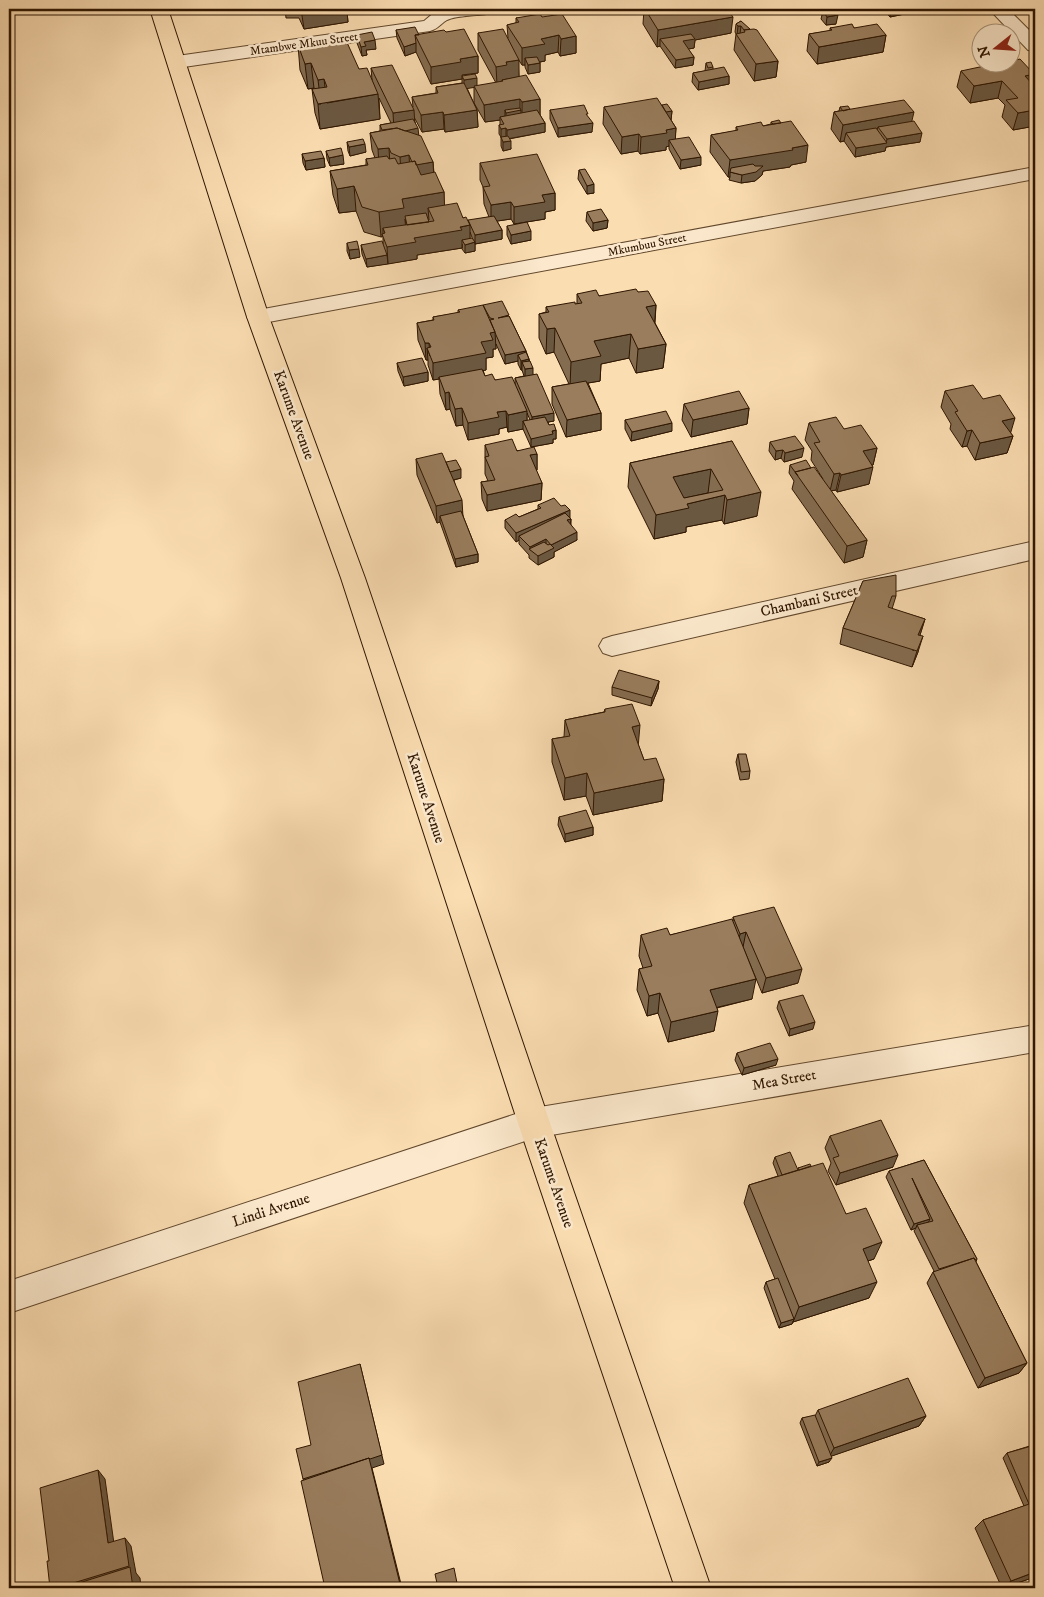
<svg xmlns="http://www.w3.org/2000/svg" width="1044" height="1597" font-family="'IM FELL DW Pica',serif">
<rect width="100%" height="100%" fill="#fbddb2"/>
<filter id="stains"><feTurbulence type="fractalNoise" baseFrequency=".004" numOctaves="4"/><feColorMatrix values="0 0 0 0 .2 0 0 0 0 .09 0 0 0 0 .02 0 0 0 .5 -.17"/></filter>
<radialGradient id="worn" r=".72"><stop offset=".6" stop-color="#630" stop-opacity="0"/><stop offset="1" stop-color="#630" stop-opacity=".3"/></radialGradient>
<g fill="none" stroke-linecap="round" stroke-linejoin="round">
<g stroke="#62482c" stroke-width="2">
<path id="minor" d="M448,9H495L492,13C480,16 457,15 447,20C440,24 438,29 430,31L177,68L170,66L168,62L170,58L177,56L424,21L436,11Z
M989,9H1008L1035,36V51L1028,50Z
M1035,167V179L258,324L250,322L247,317L250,312L258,310Z
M1035,541V559L612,656L603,653L599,646L603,639L612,636Z
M1035,1025V1052L534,1138L9,1313V1281L534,1108Z"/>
</g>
<g stroke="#2f1600" stroke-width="2">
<path id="major" d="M150,9H168L269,317L365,578L550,1123L711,1588H675L518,1123L341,578L247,317Z"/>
</g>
<use href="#minor" fill="#fce9cd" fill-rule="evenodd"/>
<use href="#major" fill="#fbddb2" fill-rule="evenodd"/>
</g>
<path fill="#846c50" stroke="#2f1600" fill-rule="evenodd" d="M285,9H349V11L347,12L348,22L304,29L299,18H286Z
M644,9H727L731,33L695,40L694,48L688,49L694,57L693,65L675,68L660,46L657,47L643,24Z
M883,9H914V12L890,17Z
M823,11L836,24L826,25L821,19Z
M542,17L576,36V53L560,56L558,52L545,55V61L540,62V72L528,74L525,67V65H522L518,59L519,77L540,99V115L545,123V132L509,139L511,149L503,151L501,146V137L499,134V125H500V120L485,122L474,103V87L467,88L477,110L478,127L445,132L444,129L422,132L414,117L415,122L419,136L433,162L434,173L444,192V205L468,221L489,217L484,204L483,187L480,180V163L555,193V210L545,212V219L514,224L511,219L497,221L502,230V239L475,244V251L465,253L462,249V244V248L417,255V259L367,267L362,254L361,245L383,244V236L381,237L364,232L356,211L339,213L333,195L330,171L366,165V159L375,158L372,150L370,133L380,131V125L391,123L379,98L380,119L320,129L315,113L312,89H314V88L308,89L300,70L298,45L359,69L372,80L371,68L413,107L412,97L436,93V87L462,83V76L477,86L496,83L478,50V33L508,38L507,25L516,23V18ZM470,232L473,240L470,238Z
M741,21L778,61L776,77L754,81L734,50L736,34L735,32L736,24Z
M830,28H854L886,35L883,52L817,64L807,51L809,34L830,31Z
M396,30L419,35L446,32L478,56V73L462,75V79L431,84L416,52L405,56L397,38Z
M357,35L376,49L366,50L367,55L362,56L357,43Z
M706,63L713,67V69L729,76V84L698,90L692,82L693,73L705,71Z
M961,71L1032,84L1035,87V126L1013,130L1002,117L1005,105L998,98L970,103L957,87Z
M662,105L672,111L671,120L676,128L675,139L701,165L680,169L669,149V146L666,147V150L640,154L638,151L621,154L603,124L604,107Z
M840,107L850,110L912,121L920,142L886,147L885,151L855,157L844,141L840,142L831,129L834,112L839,111Z
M550,110L588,117L592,132L558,137L550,119Z
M771,122L806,162L791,165L790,167L763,171L762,175L755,181L741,183L729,180L730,177H728L710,152L711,135L736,131V127L763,126L771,124Z
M347,142L366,152L350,156L348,151Z
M326,151L344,164L330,166L327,159Z
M302,154L324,158L325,167L306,170L303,163Z
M579,170L594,193L587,194L578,179Z
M587,212L608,220L607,228L593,231L586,221Z
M507,226L531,240L511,244L507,235Z
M347,243L360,257L350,259L347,251Z
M638,292L656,305L655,323L666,344L663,368L636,373L629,358L601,364L600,381L588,383L601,413V430L566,437L552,404V387L569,384L554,352L546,354L539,338V314L546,312V307L577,304V294L599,296Z
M458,310L509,316L526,351L529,359L533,375L554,421L548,422L549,425L556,430V439H553V443L531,447L523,429L508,432L507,427L499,429V434L468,440L463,425L456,426L450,409L446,410L440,394L439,379L433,380L428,365V360H426L418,340L417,323L433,320V317L458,313ZM496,344L505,364L518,361V364L521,370H522L524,376L515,378V385L495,380L485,376L483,370H486V358L493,357V349H496ZM527,413L530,420L527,421Z
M397,363L428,372V381L404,386L398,371Z
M945,391L983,399L1013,436L1007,453L975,460L967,446L962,447L950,429L951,424L941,407Z
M684,404L749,408L747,424L691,437L682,420Z
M625,420L672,431L631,441L625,429Z
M809,423L844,429L877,448L873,465H872L869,484L837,492L836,490L831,491L867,540L863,557L844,563L792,489L794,481L789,473L790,465L811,468L823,479L811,460L812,451L805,440Z
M732,441L757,516L724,524L722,520L686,527V532L654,539L628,487L630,463Z
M770,442L802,457L784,462L781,458L775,460L769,451Z
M485,445L537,454V470L536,471L542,483L541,500L487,511L482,499L481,482L488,481L485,474Z
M416,459L446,462L461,478L454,480L463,516L478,554V562L456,567L441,525L440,522L437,523L417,475Z
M538,505L570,518L571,519V525L577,540L554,552V557L538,565L529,558V555L519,544V540L516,542L505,528V520L519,517L538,509Z
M863,581L896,596L892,609L925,619L920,635L918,652L912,667L840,644L843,628Z
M659,681L658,689L651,706L612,695V687Z
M605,709L638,744L644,760L664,779L662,801L593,815L586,796L564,800L552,762V739L564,737L565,720L604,712Z
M738,754L750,771L749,779L740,780L736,762Z
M559,817L593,827V835L565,842L558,825Z
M733,917L798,983L762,993L743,947L752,999L717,1008L714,1031L668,1042L658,1013L647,1016L637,990L639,969L643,968L639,956L641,935H670L733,921Z
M779,1001L813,1029L789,1036L777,1008Z
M737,1053L776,1065L742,1075L735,1060Z
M830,1136L893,1167L836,1185L828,1171L831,1163L825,1148Z
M775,1157L798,1170V1168L811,1166L846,1214L874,1259L868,1261L869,1298L793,1322L792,1324L779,1328L764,1288L766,1282L775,1279L744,1203L749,1185L778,1176L773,1163Z
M924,1160L977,1259L976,1262L1027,1363L1019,1373L978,1388L927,1283L933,1272L934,1271L914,1231L916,1228L911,1230L886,1177L889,1171Z
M818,1410L926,1416L919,1426L831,1456L829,1462L817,1466L800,1423L802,1418L815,1416Z
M1035,1438V1588H1034L1031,1580L1035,1577L1002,1588L975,1528L983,1520L1024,1506L1003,1458L1007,1453L1033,1445L1031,1442Z"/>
<path fill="#6b5841" stroke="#2f1600" d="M301,9H349V11L347,12L348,22L304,29Z
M891,9H914V12L890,17Z
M838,15L836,24L826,25L827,17Z
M733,17L731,33L695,40L694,48L683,50L660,39V46L657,47L658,30Z
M738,26H741L740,34L737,35Z
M559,35L558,52L545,55V61L528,64L525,58V65H522V48L541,39Z
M886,35L883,52L817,64L819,47Z
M576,36V53L560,56L561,39Z
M375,40L376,49L366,50L367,55L362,56L361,47L364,42Z
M416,43V52L405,56L404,47Z
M478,56V73L462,75V79L431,84V67L460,59Z
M694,57L693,65L675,68L676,60Z
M519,60V77L502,80V83L497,84L496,67L506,62Z
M778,61L776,77L754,81L756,64Z
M311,63L314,88L308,89L305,64Z
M540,63V72L528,74V65Z
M1034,74L1030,91L1025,76Z
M729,76V84L698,90L699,82Z
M477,78V87L464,89V80Z
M324,79L327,103L378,94L380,119L320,129L318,104H321L318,80Z
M1002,81L998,98L970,103L974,86Z
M520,99V111L521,110V119L506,122V113L505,110V119L500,117V120L485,122L484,105Z
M540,99V116L522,119V102Z
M414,110L415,126L394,130L393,113Z
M477,110L478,127L445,132L444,115Z
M1035,110V126L1013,130L1018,113Z
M672,111L671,120L665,112Z
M443,112L444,129L422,132L421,115Z
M914,112L910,129L878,127L876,135L846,133L844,141L840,142L843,125Z
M545,123V132L507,139V130Z
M593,123L592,132L558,137V128Z
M418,128L419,137L384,135Z
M506,128V137L501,138V129Z
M676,128L675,145L669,140V146L666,147V150L640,154L641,137L666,130Z
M922,133L920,142L886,147L885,151L855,157L856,148L886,143L887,139Z
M639,134L638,151L621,154L622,137Z
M511,141V149L503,151V142Z
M365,144L366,152L350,156L349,147Z
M808,145L806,162L791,165L790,167L763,171L762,175L755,181L741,183L742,175L730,172V177H728L730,160Z
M389,148L390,165L379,166L378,149Z
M343,155L344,164L330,166L329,158Z
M409,155L410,172L401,174L400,157Z
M701,157V165L680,169L681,160Z
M324,158L325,167L306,170L305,161Z
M433,162L434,179L414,182L413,165Z
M594,184V193L587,194V186Z
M354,186L356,211L339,213L337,189Z
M444,192L445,217L428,208L429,220L406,223L405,219L406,233H385L383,228V236L382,234L383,236L381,237L379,212L402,199Z
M555,193V210L545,212V219L514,224V207L542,195Z
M511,202V219L491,222V205Z
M608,220L607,228L593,231V223Z
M470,225V242L462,240V248L417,255V259L388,264L387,247L410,239Z
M502,230V239L475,244V235Z
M531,231V240L511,244V235Z
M475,242V251L465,253V245Z
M359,249L360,257L350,259L349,250Z
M387,255L388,264L367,267L366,259Z
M656,305L654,330L646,307Z
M555,328L554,352L546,354L547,329Z
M495,332L496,349H493V357L486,358V370L440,379L439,377V379L433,380V363L481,342L490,333Z
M631,334L629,358L601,364L600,381L570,386L571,362L594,341Z
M425,343H429L430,356L427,348L428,360H426Z
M666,344L663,368L636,373L638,349Z
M526,351V360L518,355V361L505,364V355Z
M529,359V368L522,362V370H521V361Z
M533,368V377L525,378V369Z
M428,372V381L404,386L403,377Z
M449,392L450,409L446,410L445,393Z
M462,408L463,425L456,426L455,409Z
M749,408L747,424L691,437L693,420Z
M506,411L507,427L499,429V434L468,440V423L497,412Z
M527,411V428L523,421V429L508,432V415Z
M554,413V421L532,425V417Z
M601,413V430L566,437L567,420Z
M1015,418L1010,435L1002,421Z
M672,423V431L631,441L632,432Z
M556,430V439H553V443L531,447V439Z
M972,430L967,446L962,447L967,431Z
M1013,436L1007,453L975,460L980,443Z
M804,448L802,457L784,462L785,453Z
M877,448L873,465L859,468L863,451Z
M783,450L781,458L775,460L776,451Z
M537,454V470L529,472L530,455Z
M873,467L869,484L837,492L841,475Z
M461,469V478L449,481V472Z
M711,469L708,493L671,501L673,477Z
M840,473L836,490L830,491L834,474Z
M542,483L541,500L487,511V495Z
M761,492L757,516L724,524L727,500Z
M725,495L722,520L686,527V532L654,539L656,515L687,504Z
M462,500L463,517L440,516V522L437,523L436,506Z
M570,510V519L519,536V540L516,542V533Z
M571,519L570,527L567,520Z
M577,532V540L554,552V557L538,565V556L551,545Z
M546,539V548L530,550V547Z
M867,540L863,557L844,563L847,546Z
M478,554V562L456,567L455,559Z
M925,619L920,635L913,651L918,635Z
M923,636L918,652L912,667L917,651Z
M659,681L658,689L651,706L652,698Z
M640,725L638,748L632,727Z
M587,773L586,796L564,800L565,778Z
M664,779L662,801L593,815L594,793Z
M593,827V835L565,842V834Z
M746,932L743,947L737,948L740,934Z
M802,969L798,983L762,993L766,978Z
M756,979L752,999L706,1010L710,990Z
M660,993L658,1013L647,1016L649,996Z
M718,1011L714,1031L668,1042L671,1022Z
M815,1022L813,1029L789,1036L790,1029Z
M778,1059L776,1065L742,1075L744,1068Z
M898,1155L893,1167L836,1185L840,1173Z
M930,1219L927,1225H917L916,1228L911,1230L914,1224Z
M882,1242L874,1259L855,1265L863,1249Z
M877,1282L869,1298L793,1322L799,1307Z
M794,1319L792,1324L779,1328L781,1323Z
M1027,1363L1019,1373L978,1388L985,1378Z
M360,1364L384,1464L372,1468L402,1588L306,1487L303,1479Z
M926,1416L919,1426L829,1457L834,1448Z
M832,1458L829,1462L817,1466L819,1462Z
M98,1470L105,1479L115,1551L108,1543Z
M125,1538L131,1546L136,1573L140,1578L141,1588H57Z
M1035,1572V1577L1002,1588L1011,1581Z"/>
<path fill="#997d5d" stroke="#2f1600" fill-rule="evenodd" d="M645,9H727L733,17L658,30Z
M833,9L838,15L827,17L823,11Z
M540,14L542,17L562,14L576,36L561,39L559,35L541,39L545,44L522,48L507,25L519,22L516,18Z
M741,21L750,29L744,30L741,26H738L736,24Z
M852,24L854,28L877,24L886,35L819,47L809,34L832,30L830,28Z
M415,27L419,35H415L416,43L404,47L396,30Z
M464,29L478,56L460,59L461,62L431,67L415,35L444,30L446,32Z
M503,29L519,60L506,62L507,65L496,67L478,33Z
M754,29L757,30L778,61L756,64L736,34L745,32L744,30Z
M372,32L375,40L364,42L366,46L361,47L357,35Z
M691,34L695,39L683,41L694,57L676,60L660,39Z
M345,38L359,69L367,68L378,94L318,104L312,89L327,87L324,79L318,80L311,63L305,64L298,45Z
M537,57L540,63L528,65L525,58Z
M1020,59L1034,74L1025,76L1035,87V110L1018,113L1006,100L1018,98L1002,81L974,86L961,71L1003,62H1012V61Z
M711,62L713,67L708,68L706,63Z
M392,65L414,110L393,113L371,68Z
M724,67L729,76L699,82L693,73Z
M475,74L477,78L464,80L462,76Z
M526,75L540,99L522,102L520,99L484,105L474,86L503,81L502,80Z
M464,83L477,110L444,115L443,112L421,115L412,97L438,93L436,87Z
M657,98L676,128L666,130L667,133L641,137L639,134L622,137L604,107Z
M904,100L914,112L843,125L834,112Z
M667,104L672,111L666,112L662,105Z
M584,105L588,114H586L593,123L558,128L550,110Z
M848,106L850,109L843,111L840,107Z
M520,108L521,110L506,113L505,110Z
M537,110L545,123L507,130L506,128L501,129L499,125L504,124L500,117Z
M413,119L418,128L405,131L397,128L382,130L380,125Z
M779,120L781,123L773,124L771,122Z
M791,121L808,145L792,148L793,150L730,160L711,135L738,130L736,127L761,122L763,126Z
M914,121L922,133L887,139L878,127Z
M397,128L421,136L433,162L416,165L415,161L412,162L409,155L400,157L391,153L389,148L378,149L370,133Z
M876,128L887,143L856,148L846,133Z
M508,136L511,141L503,142L501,137Z
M689,137L701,157L681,160L669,140Z
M363,139L365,144L349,147L347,142Z
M341,148L343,155L329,158L326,151Z
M321,151L324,158L305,161L302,154Z
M537,154L555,193L542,195L545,202L514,207L511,202L491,205L483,187L490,186L480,163Z
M387,156L389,159L395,158L398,164L415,161L421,175L435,172L444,192L402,199L404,208L379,212L362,207L354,186L337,189L330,171L368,165L366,159Z
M753,164L755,166H763L756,172L742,175L730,172L731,168Z
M585,169L594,184L587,186L579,170Z
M457,203L463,218L466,217L470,225L460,227L462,230L414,238L416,242L387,247L382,234L385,233L383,228L434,221L428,208Z
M601,209L608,220L593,223L587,212Z
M426,213L429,222L407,225L405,216Z
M494,216L502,230L475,235L468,220Z
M527,222L531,231L511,235L507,226Z
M472,238L475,242L465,245L462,240Z
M357,241L359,249L349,250L347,243Z
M382,241L387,255L366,259L361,245Z
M636,289L638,292L648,291L656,305L646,307L666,344L638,349L631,334L594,341L601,356L571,362L555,328L547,329L539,314L549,312L546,307L575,302V304L582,303L577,294L596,290L599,296Z
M502,301L509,315L498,318L509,316L526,351L505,355L496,335L495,332L490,320L494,319L490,318L483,305Z
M483,305L495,332L490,333L493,340L481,342L486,353L433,363L427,348L431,347L429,343H425L417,323L434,320L433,317L460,312L458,310Z
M526,352L529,359L521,361L518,355Z
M422,358L428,372L403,377L397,363Z
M530,361L533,368L525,369L522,362Z
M482,369L485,376L492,374L495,380L512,377L527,411L508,415L506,411L497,412L499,417L468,423L462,408L455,409L449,392L445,393L439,377Z
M537,374L554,413L532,417L515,378Z
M586,381L601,413L567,420L552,387Z
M973,385L983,399L1000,395L1015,418L1002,421L1013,436L980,443L972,430L967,431L955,412L958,411L945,391Z
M739,391L749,408L693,420L684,404Z
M666,411L672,423L632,432L625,420Z
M545,417L549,425L554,424L556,430L552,431L553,434L531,439L523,421Z
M836,417L844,429L861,425L877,448L863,451L873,467L841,475L840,473L834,474L814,443L820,442L809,423Z
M795,436L804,448L785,453L783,450L776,451L770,442Z
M512,439L517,451L534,447L537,454L530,455L542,483L487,495L481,482L495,480L485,457L489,456L485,445Z
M732,441L761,492L727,500L725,495L687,504L689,508L656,515L630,463ZM711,469L723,490L684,498L673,477Z
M442,453L462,500L436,506L416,459Z
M456,460L461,469L450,472L446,462Z
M806,460L811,468L795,472L798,476L790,465Z
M814,467L867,540L847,546L795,472Z
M554,498L561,506L565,505L570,510L516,533L505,520L516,514L519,517L541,508L538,505Z
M461,511L478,554L455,559L440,516Z
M565,513L571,519L567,520L577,532L551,545L546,539L530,547L519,536Z
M544,542L548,545L550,544L554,548L538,556L529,549Z
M896,575V596H892L888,607L925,619L918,635L923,636L917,651L843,628L863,581Z
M619,670L659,681L652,698L612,687Z
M632,704L640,725L632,727L644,760L656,758L664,779L594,793L587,773L565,778L552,739L570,736L565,720L605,712V709Z
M738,754H746L750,771L741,772Z
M586,810L593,827L565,834L559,817Z
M774,907L802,969L766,978L746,932L740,934L733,917Z
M732,919L756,979L710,990L718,1011L671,1022L660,993L649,996L639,969L652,966L641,935L667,928L670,935Z
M803,995L815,1022L790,1029L779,1001Z
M770,1043L778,1059L744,1068L737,1053Z
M881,1120L898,1155L840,1173L833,1158L839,1156L830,1136Z
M790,1152L798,1170L782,1175L775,1157Z
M924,1160L977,1259L975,1260L974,1258L939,1269L917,1225L933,1221L912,1178L930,1219L914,1224L889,1171Z
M823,1163L846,1214L866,1208L882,1242L863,1249L877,1282L799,1307L749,1185Z
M810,1164L811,1166L799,1170L798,1168Z
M974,1258L1027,1363L985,1378L933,1272Z
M778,1278L794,1319L781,1323L766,1282Z
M360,1364L382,1455L370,1459L369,1458L303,1479L296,1449L311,1445L298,1382Z
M908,1378L926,1416L834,1448L818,1410Z
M815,1415L832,1458L819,1462L802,1418Z
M1035,1445V1502L1029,1504L1007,1453Z
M369,1458L401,1588H325L301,1481Z
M98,1470L108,1543L125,1538L129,1566L57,1588H50L47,1561H49L40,1488Z
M1035,1502V1572L1011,1581L983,1520Z
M130,1567L133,1588H63Z
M454,1568L458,1588H438L435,1574Z"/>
<g text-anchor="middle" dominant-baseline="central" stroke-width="5" stroke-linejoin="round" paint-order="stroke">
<g font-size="12" fill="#2f1600" stroke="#fce9cd">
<text transform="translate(304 44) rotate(-8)">Mtambwe Mkuu Street</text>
<text transform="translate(647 245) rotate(-11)">Mkumbuu Street</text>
</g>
<g font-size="15" fill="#2f1600" stroke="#fce9cd">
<text transform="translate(294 415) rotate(70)">Karume Avenue</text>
<text transform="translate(809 601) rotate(-13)">Chambani Street</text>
<text transform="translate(426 798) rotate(72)">Karume Avenue</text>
<text transform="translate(784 1080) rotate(-10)">Mea Street</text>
<text transform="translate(554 1183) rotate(71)">Karume Avenue</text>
<text transform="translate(271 1210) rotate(-18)">Lindi Avenue</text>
</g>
</g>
<rect width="1044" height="1597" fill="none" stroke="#fbddb2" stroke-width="30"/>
<rect x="10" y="10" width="1024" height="1577" fill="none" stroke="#2f1600" stroke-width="2.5"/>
<rect x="15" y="15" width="1014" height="1567" fill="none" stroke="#2f1600"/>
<g transform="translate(996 48) rotate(253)"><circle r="24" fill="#fce9cd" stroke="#aa957b"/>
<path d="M0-4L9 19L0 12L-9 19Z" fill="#8f2418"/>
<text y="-8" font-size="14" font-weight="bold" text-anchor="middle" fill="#2f1600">N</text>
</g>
<rect width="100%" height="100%" filter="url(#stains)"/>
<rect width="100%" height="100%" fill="url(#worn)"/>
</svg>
